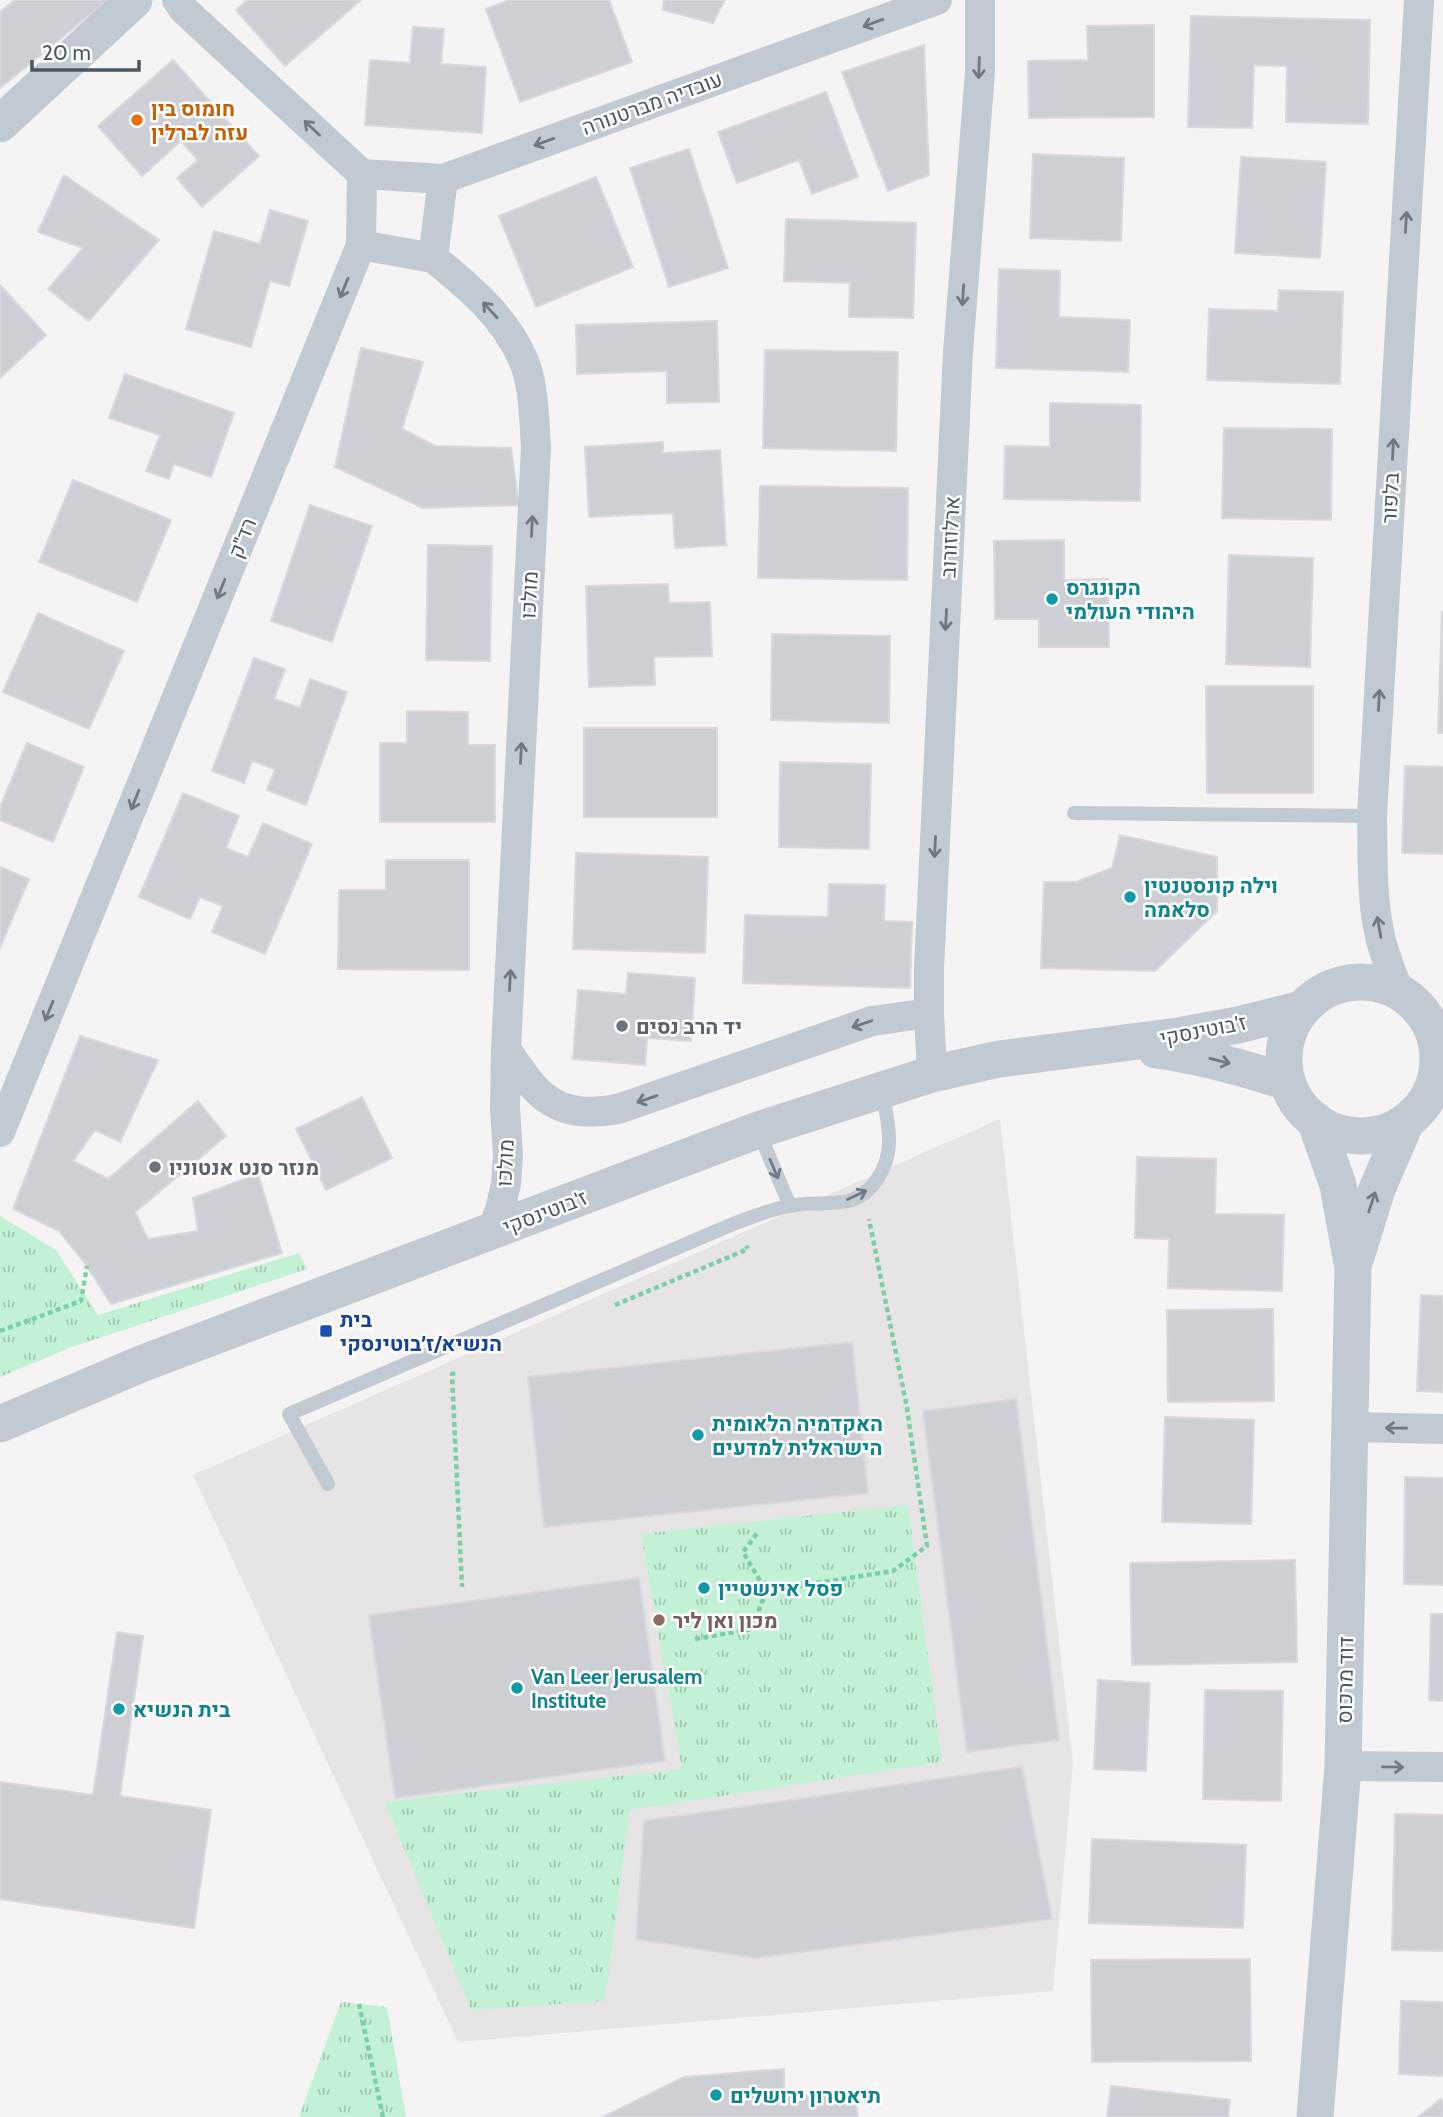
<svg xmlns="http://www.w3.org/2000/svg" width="1443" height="2117" font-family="Cabin,Heebo,sans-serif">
<defs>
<pattern id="grass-tufts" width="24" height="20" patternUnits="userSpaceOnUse" patternTransform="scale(1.75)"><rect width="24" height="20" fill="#c3f1d5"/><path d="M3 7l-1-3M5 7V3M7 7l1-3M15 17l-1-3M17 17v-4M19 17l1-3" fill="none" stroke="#a0c6b0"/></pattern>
</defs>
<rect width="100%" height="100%" fill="#f5f3f3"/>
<path fill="#e6e4e5" d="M1000,1119L1073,1764L1053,1991L458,2042L193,1475Z"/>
<path fill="url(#grass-tufts)" d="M0,1216L56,1250L98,1315L299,1253L307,1269L72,1347L0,1377Z
M908,1505L942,1762L630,1810L605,2001L471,2010L385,1802L682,1769L641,1534Z
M341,2002L387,2007L406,2117H299Z"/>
<path fill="#cdcfd5" stroke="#d7d9de" stroke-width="2" d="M15,0H108L0,88V12Z
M247,0H361L285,66L236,10Z
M509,0H609L632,62L520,102L486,9Z
M664,0H725L713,23L663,10Z
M1191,16L1370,20L1368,124L1286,122L1287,66L1254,65L1252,128L1188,127Z
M1154,25V117L1029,118L1028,61L1088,60L1087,26Z
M413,27L444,29L441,64L486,67L482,133L365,125L370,60L410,63Z
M924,45L929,175L888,191L842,72Z
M173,60L259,156L202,207L177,178L198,160L181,141L142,176L98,126Z
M826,92L858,177L812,194L799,160L737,183L718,132Z
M689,149L728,268L669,287L630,168Z
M1033,154L1124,158L1121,241L1030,238Z
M1241,157L1326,162L1320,258L1235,253Z
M64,175L159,240L89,321L48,289L83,248L38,232Z
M596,177L633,267L536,307L499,216Z
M270,210L308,221L289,286L270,281L251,347L186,329L214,231L260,244Z
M786,219L916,223L913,318L849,317L850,283L784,281Z
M999,269L1060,271L1059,317L1130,320L1128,372L996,368Z
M0,285L46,335L0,378Z
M1279,290L1343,292L1340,384L1207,380L1209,309L1278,311Z
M717,321L719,402L667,403V371L577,374L576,325Z
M361,348L423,362L402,429L435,446L511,448L519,505L423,508L335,467Z
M765,350L898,352L896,451L763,448Z
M125,374L234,413L211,477L174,464L169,479L146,471L160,435L109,418Z
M1050,403L1141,405L1140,501L1004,499L1005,446L1050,447Z
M1224,428L1332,429L1331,520L1222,518Z
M663,442V453L720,450L726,545L675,548L673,513L589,517L585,447Z
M73,480L171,520L137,602L39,562Z
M760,486L908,488L907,580L758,578Z
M310,505L372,526L332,642L271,621Z
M1064,540V580L1108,579L1109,647H1039V619H995L994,541Z
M428,545L492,546L490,661L426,660Z
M1229,555L1313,558L1310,667L1226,664Z
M668,584L669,603L710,602L712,656L654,657L655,685L589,687L586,586Z
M1442,612H1443V733H1438Z
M38,613L124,651L89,729L3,692Z
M772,634L890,636L889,723L771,720Z
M254,658L285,669L274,699L300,708L310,679L347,692L306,805L267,790L275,769L252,761L244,783L212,771Z
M1206,686H1313V793H1207Z
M407,711L468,712V745H495V822H380V743H407Z
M584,728H717V817H584Z
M27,743L84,767L53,842L0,820V807Z
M780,762L871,764L869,849L779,847Z
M1405,766L1443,767V854L1402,853Z
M183,793L239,816L226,848L248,857L263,823L312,844L265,954L212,932L223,906L200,897L190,919L139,897Z
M1120,835L1217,857V911L1155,971L1041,968L1044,882H1076L1112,868Z
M576,853L708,857L705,953L573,949Z
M386,860H469V970L338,969L339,890H386Z
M0,867L29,879L0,948Z
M829,884L885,885L884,921L912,922L910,988L743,983L745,915L828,917Z
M628,973L695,978L691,1041L647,1038L645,1065L573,1059L578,990L626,994Z
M80,1036L158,1060L120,1142L95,1130L73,1161L108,1179L198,1101L226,1136L135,1212L148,1239L198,1231L193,1198L258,1174L282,1253L111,1304L87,1266L59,1231L13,1209Z
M362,1097L392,1158L326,1190L296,1129Z
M1137,1157L1216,1159L1215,1214L1284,1215L1282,1291L1168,1288L1169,1239L1135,1238Z
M1421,1295L1443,1296V1392L1417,1391Z
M1273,1309L1274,1401L1168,1402L1167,1310Z
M852,1342L868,1493L544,1527L528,1377Z
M1016,1399L1059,1740L967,1752L923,1411Z
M1165,1417L1254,1420L1251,1524L1162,1522Z
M1405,1477L1443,1478V1585L1404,1584Z
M1295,1560L1297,1662L1132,1665L1130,1563Z
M639,1578L665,1761L395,1798L369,1615Z
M1431,1614H1443V1701L1429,1700Z
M117,1632L143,1636L120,1796L211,1810L194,1928L0,1899V1782L93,1795Z
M1098,1680L1150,1683L1146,1771L1094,1769Z
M1205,1690L1283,1691L1281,1801L1203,1799Z
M1022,1767L1052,1919L754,1958L636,1939L644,1821Z
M1395,1814L1443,1815V1951L1392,1950Z
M1092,1839L1246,1845L1243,1928L1089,1923Z
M1250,1959L1251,2061L1092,2062L1091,1960Z
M1401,2001L1443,2002V2076L1399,2074Z
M784,2069V2097L854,2093L858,2117H603L684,2077Z
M1111,2086L1230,2100L1228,2117H1107Z
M1441,2099L1443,2102V2117H1418Z"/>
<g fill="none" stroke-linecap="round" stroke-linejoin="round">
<path stroke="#7ad0a6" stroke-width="4.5" stroke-dasharray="5 3.5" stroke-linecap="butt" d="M615,1305L748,1249L746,1246
M0,1331L81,1301L87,1266
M455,1373L452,1374L462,1587
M766,1591L893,1571L927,1546L907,1408L869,1219
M695,1639L752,1629L766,1591L743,1552L758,1532
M359,2004L383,2117"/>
<path stroke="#c1cad2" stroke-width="14" d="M1074,813L1372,816
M758,1130L790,1206
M328,1484L289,1414L733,1224C751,1217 769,1210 789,1206C808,1202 829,1205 848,1201C872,1195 888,1168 889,1144C890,1126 885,1108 882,1091"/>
<path stroke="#c1cad2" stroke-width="30" d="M362,174L443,179L937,0
M443,179L433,258C468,286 503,315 522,357C534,381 534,420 536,447L506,1049L505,1108L508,1155L506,1184L500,1210L491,1233
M361,245L433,258
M1399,992C1392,973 1384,955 1380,936C1371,897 1373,856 1372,816L1419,0
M506,1049C537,1097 556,1120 618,1109L872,1021L929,1013
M932,1074L929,1013V969L958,352L980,72V0
M0,1132L361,245L362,174L184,10L177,0
M1350,1427L1443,1429
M1343,1766L1443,1767"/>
<path stroke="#c1cad2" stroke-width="37" d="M0,124L134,0
M1284 1059a77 77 0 1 1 154 0a77 77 0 1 1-154 0Z
M1156,1050C1202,1056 1244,1068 1287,1082
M1355,1260L1377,1189L1406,1122
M0,1424L141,1364L758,1130L932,1074L999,1059L1178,1036L1238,1025L1302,1009
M1315,2117L1343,1766L1353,1268L1338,1185L1315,1120"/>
</g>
<defs><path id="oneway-shaft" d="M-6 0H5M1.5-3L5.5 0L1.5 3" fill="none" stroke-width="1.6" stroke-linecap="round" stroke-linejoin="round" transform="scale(1.75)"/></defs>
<g stroke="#6e7983">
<use href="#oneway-shaft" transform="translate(873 23) rotate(160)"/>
<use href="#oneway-shaft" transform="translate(979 68) rotate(92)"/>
<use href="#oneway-shaft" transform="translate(312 128) rotate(-137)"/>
<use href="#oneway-shaft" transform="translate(544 142) rotate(160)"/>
<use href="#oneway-shaft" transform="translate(1406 222) rotate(-87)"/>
<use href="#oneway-shaft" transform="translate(344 288) rotate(112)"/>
<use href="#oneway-shaft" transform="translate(963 295) rotate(94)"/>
<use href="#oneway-shaft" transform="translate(490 310) rotate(-133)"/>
<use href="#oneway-shaft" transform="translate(1393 449) rotate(-87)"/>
<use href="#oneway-shaft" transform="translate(532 526) rotate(-87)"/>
<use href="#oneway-shaft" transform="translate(221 589) rotate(112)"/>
<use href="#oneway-shaft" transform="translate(946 620) rotate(93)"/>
<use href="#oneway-shaft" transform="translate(1379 700) rotate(-87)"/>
<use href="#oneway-shaft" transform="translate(521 753) rotate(-87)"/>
<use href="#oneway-shaft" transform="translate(135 800) rotate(112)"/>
<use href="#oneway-shaft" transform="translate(935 847) rotate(93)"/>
<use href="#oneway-shaft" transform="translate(1379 927) rotate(-100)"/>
<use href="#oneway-shaft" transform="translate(510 980) rotate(-87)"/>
<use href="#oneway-shaft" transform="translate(49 1011) rotate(112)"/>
<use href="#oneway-shaft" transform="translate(862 1024) rotate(161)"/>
<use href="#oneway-shaft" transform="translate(1220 1061) rotate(14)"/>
<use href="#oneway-shaft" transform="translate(647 1099) rotate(161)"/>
<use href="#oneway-shaft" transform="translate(774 1169) rotate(67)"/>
<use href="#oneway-shaft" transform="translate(857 1195) rotate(-25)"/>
<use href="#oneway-shaft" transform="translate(1372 1202) rotate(-72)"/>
<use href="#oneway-shaft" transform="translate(1396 1428) rotate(-179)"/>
<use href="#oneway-shaft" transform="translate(1393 1767) rotate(1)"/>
</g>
<circle fill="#e8710a" stroke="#fff" stroke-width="2.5" cx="137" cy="120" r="7"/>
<g fill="#0f9aa8" stroke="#fff" stroke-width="2.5">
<circle cx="1052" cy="599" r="7"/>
<circle cx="1130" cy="897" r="7"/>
<circle cx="698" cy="1435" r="7"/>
<circle cx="704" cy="1588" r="7"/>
<circle cx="517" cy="1688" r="7"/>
<circle cx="119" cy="1709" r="7"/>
<circle cx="716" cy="2095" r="7"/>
</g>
<g fill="#6b7280" stroke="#fff" stroke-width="2.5">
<circle cx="622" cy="1026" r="7"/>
<circle cx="155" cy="1167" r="7"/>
</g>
<rect fill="#1a4fb4" stroke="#fff" stroke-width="2.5" x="319" y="1324" width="14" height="14" rx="3.5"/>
<circle fill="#8d6e63" stroke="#fff" stroke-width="2.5" cx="659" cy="1620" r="7"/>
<g text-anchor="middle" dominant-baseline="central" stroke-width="5" stroke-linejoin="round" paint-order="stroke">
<g font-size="21" fill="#4a5661" stroke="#fff">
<text transform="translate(652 103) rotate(-20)">עובדיה מברטנורה</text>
<text transform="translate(1390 498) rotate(-87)">בלפור</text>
<text transform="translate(950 537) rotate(-87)">ארלוזורוב</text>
<text transform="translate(242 538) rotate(-68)">רד"ק</text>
<text transform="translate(529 595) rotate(-87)">מולכו</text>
<text transform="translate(1203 1030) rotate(-11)">ז'בוטינסקי</text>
<text transform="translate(505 1163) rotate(-87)">מולכו</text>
<text transform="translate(545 1212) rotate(-21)">ז'בוטינסקי</text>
<text transform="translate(1345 1680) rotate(-89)">דוד מרכוס</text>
</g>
<g font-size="21" font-weight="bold" fill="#c56008" stroke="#fff" text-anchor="start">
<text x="151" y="108">חומוס בין<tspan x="151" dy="24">עזה לברלין</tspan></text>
</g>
<g font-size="21" font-weight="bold" fill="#0d838f" stroke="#fff" text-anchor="start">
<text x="1066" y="587">הקונגרס<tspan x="1066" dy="24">היהודי העולמי</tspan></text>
<text x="1144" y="885">וילה קונסטנטין<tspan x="1144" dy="24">סלאמה</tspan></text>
<text x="712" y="1423">האקדמיה הלאומית<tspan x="712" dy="24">הישראלית למדעים</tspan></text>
<text x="718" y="1588">פסל אינשטיין</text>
<text x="531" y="1676">Van Leer Jerusalem<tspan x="531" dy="24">Institute</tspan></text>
<text x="133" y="1709">בית הנשיא</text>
<text x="730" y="2095">תיאטרון ירושלים</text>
</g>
<g font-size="21" font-weight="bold" fill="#5b616d" stroke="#fff" text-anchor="start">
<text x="636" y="1026">יד הרב נסים</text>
<text x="169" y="1167">מנזר סנט אנטוניו</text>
</g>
<g font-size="21" font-weight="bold" fill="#164399" stroke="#fff" text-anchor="start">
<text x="340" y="1319">בית<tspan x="340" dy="24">הנשיא/ז׳בוטינסקי</tspan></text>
</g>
<g font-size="21" font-weight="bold" fill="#785e54" stroke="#fff" text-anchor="start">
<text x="673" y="1620">מכון ואן ליר</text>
</g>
</g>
<path d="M32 60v10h107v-10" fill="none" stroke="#4a5661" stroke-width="3.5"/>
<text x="42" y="60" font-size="21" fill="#4a5661" stroke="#ffffff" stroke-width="5" paint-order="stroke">20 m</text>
</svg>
